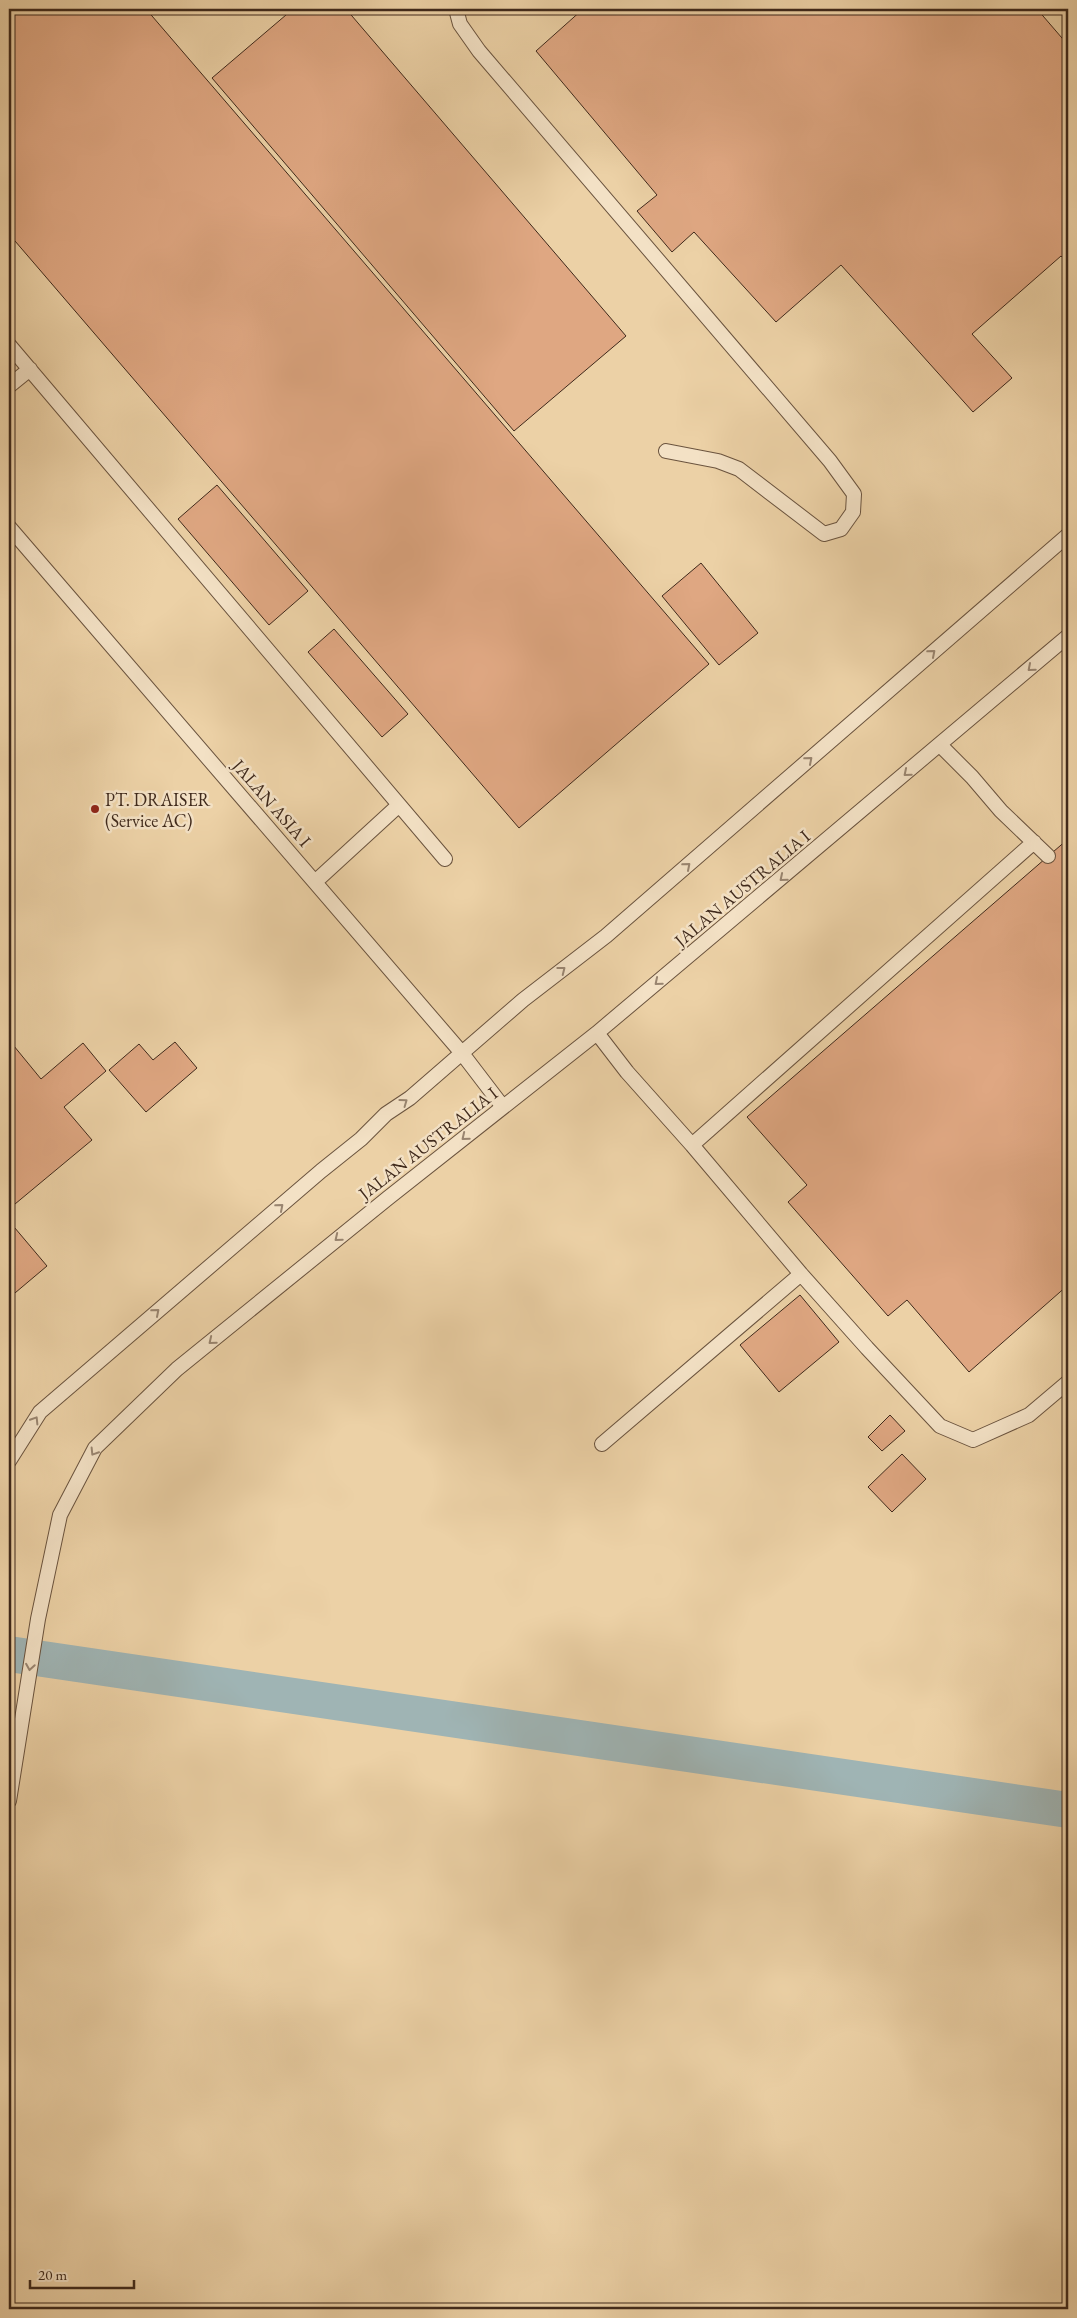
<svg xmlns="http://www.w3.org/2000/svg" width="1077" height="2318" font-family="'EB Garamond',serif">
<rect width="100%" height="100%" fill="#ecd1a6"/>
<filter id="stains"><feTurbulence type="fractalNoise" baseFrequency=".004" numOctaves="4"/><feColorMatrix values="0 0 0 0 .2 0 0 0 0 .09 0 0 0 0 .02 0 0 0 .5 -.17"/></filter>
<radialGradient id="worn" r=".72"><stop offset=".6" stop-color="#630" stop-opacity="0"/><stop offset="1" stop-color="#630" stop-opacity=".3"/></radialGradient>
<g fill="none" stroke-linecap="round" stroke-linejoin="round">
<path stroke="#9fb4b4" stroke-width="36" d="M9,1654L1068,1810"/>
</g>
<path fill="#dfa782" stroke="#3f291b" d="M9,9H146L709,664L519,828L9,234Z
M293,9H346L626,336L514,431L212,78Z
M583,9H1037L1068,45V263L1061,256L972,334L1012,378L973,412L841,265L776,322L694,232L672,252L637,211L657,195L536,51Z
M217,485L308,591L269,625L178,519Z
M701,563L758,633L719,665L662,596Z
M334,629L408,714L382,737L308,652Z
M1068,839V1285L969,1372L907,1300L888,1316L788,1202L807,1185L747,1117Z
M9,1040L41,1079L83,1043L106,1071L64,1107L92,1140L9,1209Z
M175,1042L197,1068L146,1112L109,1070L139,1044L153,1060Z
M9,1221L47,1266L9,1298Z
M800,1295L839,1342L779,1392L740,1345Z
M890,1415L905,1431L882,1451L868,1437Z
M902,1454L926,1479L892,1512L868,1487Z"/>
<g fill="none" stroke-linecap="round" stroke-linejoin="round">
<g stroke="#6a533e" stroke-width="16">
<path id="lane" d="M456,9L460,24L479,51L830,461L854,494L853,512L841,529L824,534L739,469L718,461L666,451
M9,345L445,859
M9,386L30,369
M9,527L461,1052L503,1107
M941,746L972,777L1001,811L1048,856
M315,882L399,805
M597,1033L627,1072L692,1145L801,1274L867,1348L940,1426L973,1440L1029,1415L1068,1382
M692,1145L1034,842
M602,1444L801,1274
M9,1461L40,1412L321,1171L361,1139L386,1114L410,1098L523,1000L606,936L1068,535
M9,1801L38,1619L60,1515L95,1448L177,1369L388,1198L597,1033L1068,636"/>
</g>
<use href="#lane" stroke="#f3e1c5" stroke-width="14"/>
</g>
<defs><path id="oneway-chevron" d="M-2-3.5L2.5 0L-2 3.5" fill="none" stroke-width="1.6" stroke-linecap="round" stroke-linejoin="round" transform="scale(1.25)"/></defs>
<g stroke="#998570">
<use href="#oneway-chevron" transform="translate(932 653) rotate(-41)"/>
<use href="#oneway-chevron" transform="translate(1031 668) rotate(139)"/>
<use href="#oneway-chevron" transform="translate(809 760) rotate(-41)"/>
<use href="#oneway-chevron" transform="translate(907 773) rotate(140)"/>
<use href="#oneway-chevron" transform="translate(687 866) rotate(-41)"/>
<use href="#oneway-chevron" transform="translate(783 878) rotate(140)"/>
<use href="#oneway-chevron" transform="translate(562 970) rotate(-38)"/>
<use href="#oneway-chevron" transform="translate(658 982) rotate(140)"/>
<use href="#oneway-chevron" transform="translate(404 1102) rotate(-36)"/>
<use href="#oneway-chevron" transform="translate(465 1137) rotate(141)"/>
<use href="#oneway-chevron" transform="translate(280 1207) rotate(-41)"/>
<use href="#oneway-chevron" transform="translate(338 1238) rotate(141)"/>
<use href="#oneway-chevron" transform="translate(156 1312) rotate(-41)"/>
<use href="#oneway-chevron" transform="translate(212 1341) rotate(141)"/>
<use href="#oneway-chevron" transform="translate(35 1420) rotate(-58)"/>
<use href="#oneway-chevron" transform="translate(94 1452) rotate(122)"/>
<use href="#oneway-chevron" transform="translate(30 1667) rotate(99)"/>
</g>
<circle fill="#8f2418" stroke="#f3e1c5" stroke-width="2" cx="95" cy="809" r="5"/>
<g text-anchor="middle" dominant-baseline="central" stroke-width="5" stroke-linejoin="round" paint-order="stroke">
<g font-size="18" fill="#3f291b" stroke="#f3e1c5" text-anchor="start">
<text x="105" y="799">PT. DRAISER<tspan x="105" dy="21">(Service AC)</tspan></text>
</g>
<g font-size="18" fill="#3f291b" stroke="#f3e1c5">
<text transform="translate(272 803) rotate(49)">JALAN ASIA I</text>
<text transform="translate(742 888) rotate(-40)">JALAN AUSTRALIA I</text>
<text transform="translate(428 1143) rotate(-38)">JALAN AUSTRALIA I</text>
</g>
</g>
<rect width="1077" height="2318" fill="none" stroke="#ecd1a6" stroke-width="30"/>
<rect x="10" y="10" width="1057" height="2298" fill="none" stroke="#3f291b" stroke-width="2.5"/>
<rect x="15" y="15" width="1047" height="2288" fill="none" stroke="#3f291b"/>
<path d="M30 2280v8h104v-8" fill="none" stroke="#3f291b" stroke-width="2.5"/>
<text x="38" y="2280" font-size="15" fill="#3f291b" stroke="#f3e1c5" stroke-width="4" paint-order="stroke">20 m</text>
<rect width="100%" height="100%" filter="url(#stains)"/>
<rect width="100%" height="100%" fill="url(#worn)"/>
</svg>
